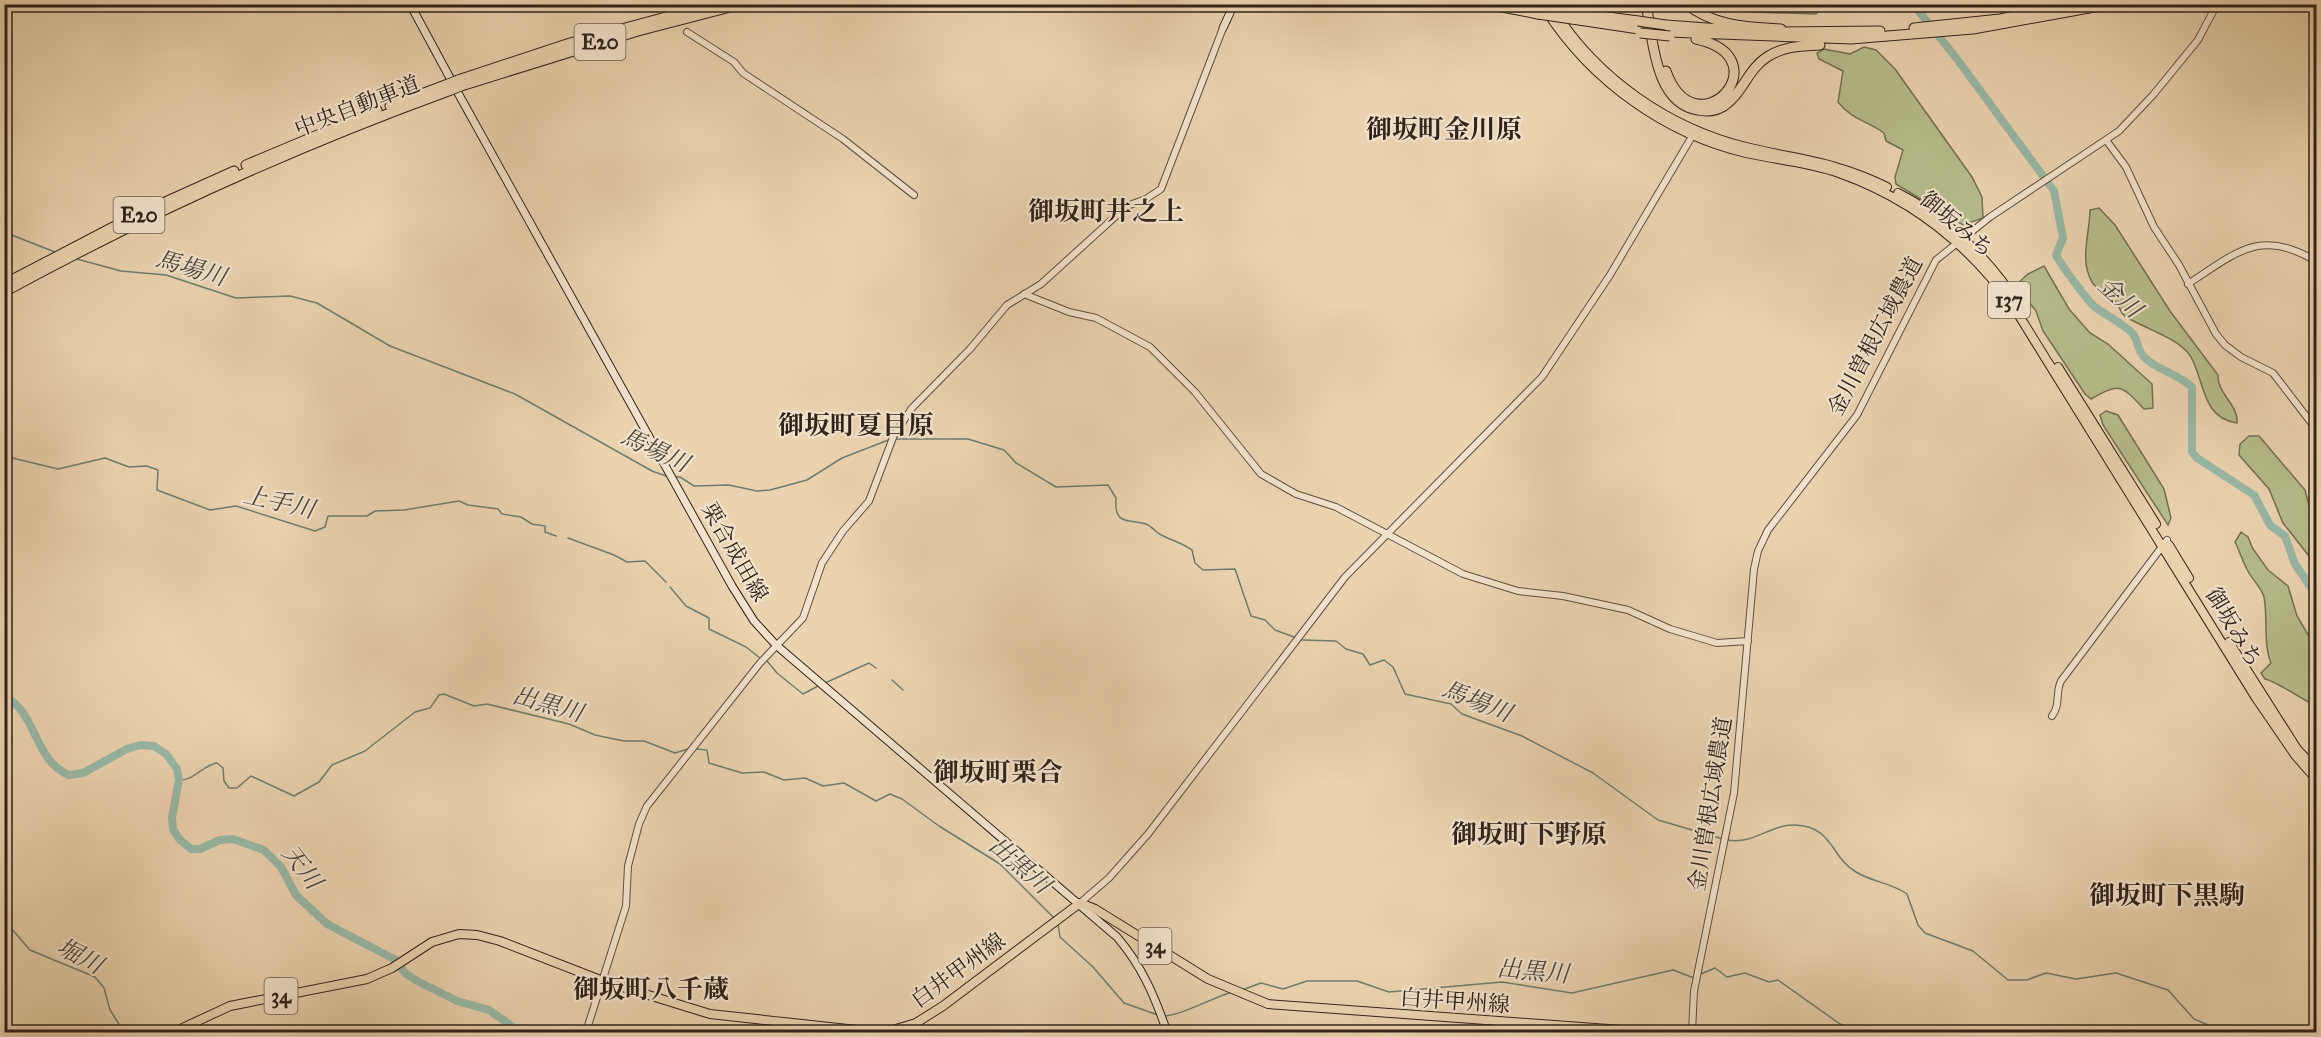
<svg xmlns="http://www.w3.org/2000/svg" width="2321" height="1037" font-family="'IM FELL Great Primer','Noto Serif JP',serif">
<rect width="100%" height="100%" fill="#ebd3b0"/>
<filter id="stains"><feTurbulence type="fractalNoise" baseFrequency=".00333" numOctaves="4"/><feColorMatrix values="0 0 0 0 .2 0 0 0 0 .09 0 0 0 0 .02 0 0 0 .5 -.17"/></filter>
<radialGradient id="worn" r=".72"><stop offset=".6" stop-color="#630" stop-opacity="0"/><stop offset="1" stop-color="#630" stop-opacity=".3"/></radialGradient>
<path fill="#b6bc8c" stroke="#747054" stroke-width="1.5" d="M1743,5H1823L1816,14L1752,12L1745,9Z
M1864,47L1876,50L1895,69L1972,177L1982,197L1983,218L1963,225L1896,184L1895,177L1903,150L1886,141L1884,133C1866,120 1852,120 1838,102L1843,71L1819,59L1817,53L1824,49L1850,54Z
M2099,208L2115,225L2170,311L2218,375C2217,394 2239,405 2237,423C2202,418 2205,383 2191,357C2181,339 2144,328 2126,317C2120,313 2120,307 2116,302C2109,295 2097,290 2092,282C2079,260 2090,233 2090,210Z
M2044,266L2069,309L2090,333L2108,344L2152,384L2153,408L2144,409C2121,385 2121,382 2091,399L2085,394L2043,331L2036,311L2019,289V282L2028,274Z
M2106,411L2118,415L2164,489L2171,518L2168,525L2103,425L2100,415Z
M2249,436H2259L2305,490L2316,531V565L2283,523L2269,489L2239,455L2240,444Z
M2241,532L2248,537L2253,549L2268,570L2288,586L2297,616L2316,648V706C2303,700 2276,681 2265,679L2261,673L2271,663C2263,643 2268,618 2264,597C2262,589 2253,580 2249,573C2243,563 2240,552 2235,542Z"/>
<g fill="none" stroke-linecap="round" stroke-linejoin="round">
<path stroke="#6f7d6f" stroke-width="1.5" d="M4,232L55,252
M77,259L121,271L166,275L236,298L290,296L317,303L390,346L515,394L652,471L669,477
M895,439H968L1004,450L1016,463L1056,487L1108,485L1116,498C1114,526 1128,519 1146,524C1151,526 1154,530 1158,533C1169,540 1181,542 1192,550L1195,563L1203,570L1235,569L1251,616L1265,620L1275,630L1294,637
M4,456L58,469L105,458L129,467L147,466L158,470L157,490L210,510L236,506L315,531L325,527L328,516H367L375,511L404,510L459,501L468,505L498,509L502,514L521,517L532,524L545,526V532L556,536
M673,477H680L694,486L729,485L757,491L770,490L807,480L842,458L891,439
M568,538L614,555L627,562L645,561L666,582
M670,587L686,606L709,618V629L746,647L760,658
M1302,640L1336,641L1346,649L1363,654L1370,665L1384,660L1393,667L1405,694L1451,704L1462,714L1522,736L1593,773L1658,820L1723,839
M767,661L777,673L803,694L818,686
M892,680L903,690
M825,683L869,663L876,668
M696,749L707,750L709,763L742,773L764,772L784,780L805,778L823,786L844,783L876,801L890,794L902,799L939,826L1000,864L1054,918
M179,780C194,781 203,765 217,763L223,768L224,781L229,788H237L251,776L294,796L319,782L332,765L365,751L415,712L430,708L439,695L444,694L474,706L487,704L569,724L595,735L624,741H644L675,753L688,749
M1728,840C1753,845 1771,824 1795,825C1833,826 1831,858 1856,872C1872,882 1892,883 1907,894L1918,925L1925,933L1973,951L2008,980H2027L2046,973L2076,979L2116,973L2168,990L2194,1019L2225,1032
M4,920L30,950L95,977L104,988L110,1010L124,1032
M1058,924L1060,937L1093,967L1124,1003L1158,1015
M1701,974L1715,968L1727,977L1745,973L1769,982L1778,980L1840,1024L1865,1032
M1242,990L1261,983L1283,989L1307,981H1357L1389,992L1502,982L1572,993L1673,970L1694,978
M1163,1016C1180,1016 1212,998 1232,992"/>
<path stroke="#99b9a7" stroke-width="8" d="M1913,4L1957,59L2054,191L2063,238L2056,255C2062,266 2086,299 2095,307C2108,317 2122,322 2133,334C2139,342 2137,351 2145,358C2159,371 2179,374 2192,387V452L2197,458L2254,495L2270,525L2285,536L2295,564L2316,595
M4,696C37,712 34,761 69,775L83,773L127,749L140,745L154,746L166,754L177,769L179,780L172,817L173,829L179,839L191,849H200L220,840L233,839L264,850L281,867L296,895L327,924L396,960L405,973L417,981L457,1001L489,1010L520,1032"/>
<g stroke="#604f40" stroke-width="8">
<path id="tertiary" d="M687,32L734,62L743,73L843,139L914,195
M2106,140L2126,167L2154,227L2179,265L2216,334L2225,345L2241,357L2273,373L2316,429
M2188,284C2237,252 2260,228 2316,261
M1024,294L1069,312L1096,318L1150,347L1195,392L1261,474L1296,494L1336,507L1463,574L1518,591L1563,596L1628,610L1670,629L1717,643L1748,641
M2052,716C2061,704 2055,693 2061,681L2167,540
M1080,903L1109,878L1148,834L1345,577L1542,377L1610,275L1694,133
M586,1032L626,906L628,866L639,824L647,806L760,663L803,618L822,563L843,531L869,501L894,435L912,408L970,349L1007,305L1041,284L1127,206L1146,199L1161,189L1223,28
M1692,1032L1694,991L1734,793L1754,569L1758,551L1768,530L1857,415L1936,260L1990,217L2119,131L2153,95L2198,40L2217,4"/>
</g>
<g stroke="#31231b" stroke-width="9">
<path id="secondary" d="M410,4L450,78
M1223,28L1234,4
M458,93L732,586L754,621L776,645L1117,937C1142,966 1155,997 1167,1032"/>
</g>
<g stroke="#31231b" stroke-width="10">
<path id="primary" d="M174,1032L230,1006L367,979L392,968L432,942L459,934L477,935L500,941L603,981L710,1014L857,1030L889,1031L916,1023L943,1006L1080,903L1095,909L1208,979L1268,1004L1649,1032"/>
</g>
<g stroke="#31231b" stroke-width="10">
<path id="trunk" d="M1547,12C1592,81 1665,134 1746,153C1777,160 1809,162 1839,173C1912,199 1971,246 2015,309L2256,698L2295,755L2316,779
M1555,12C1598,79 1669,128 1746,147C1799,160 1835,161 1887,187
M1898,193C1949,219 1990,260 2021,308
M2058,367L2156,524
M2169,545L2189,578
M2229,642L2297,749L2316,769"/>
</g>
<g stroke="#31231b" stroke-width="11">
<path id="motorway" d="M1487,4L1538,14
M1525,4L1536,6
M1575,4H1590
M1646,4C1653,38 1654,103 1698,110C1707,112 1716,111 1724,106C1743,93 1748,69 1767,57C1784,46 1801,46 1820,45
M1686,4C1714,26 1747,27 1781,29
M1570,12L1638,21
M1572,19L1639,29
M1666,25L1748,31
M1914,28L2000,19L2077,4
M1668,32L1851,39L1973,29L2111,4
M1776,32L1880,31
M1666,71C1696,154 1784,58 1696,39
M458,80L570,43L714,4
M461,86L638,31L742,4
M390,106L448,84
M246,165L377,110
M145,211L234,171
M4,284L119,224
M4,292C149,213 297,146 451,90"/>
</g>
<use href="#tertiary" stroke="#f2e2cc" stroke-width="6"/>
<use href="#secondary" stroke="#f2e2cc" stroke-width="7"/>
<use href="#primary" stroke="#ebd3b0" stroke-width="8"/>
<use href="#trunk" stroke="#ebd3b0" stroke-width="8"/>
<use href="#motorway" stroke="#ebd3b0" stroke-width="9"/>
<g stroke="#31231b" stroke-width="11" stroke-linecap="butt">
<path id="motorway-bridge" d="M1536,6L1570,12
M1538,14L1572,19
M1638,21L1666,25
M1640,33L1670,36
M448,84L458,80
M451,90L461,86"/>
</g>
<use href="#motorway-bridge" stroke="#ebd3b0" stroke-width="9"/>
</g>
<g text-anchor="middle" dominant-baseline="central" stroke-width="4.5" stroke-linejoin="round" paint-order="stroke">
<g fill="#f2e2cc" stroke="#6b5c50" stroke-width="1.5">
<rect x="574.5" y="24" width="51" height="36" rx="4.5"/>
<rect x="113.5" y="197" width="51" height="36" rx="4.5"/>
<rect x="1988" y="282" width="42" height="36" rx="4.5"/>
<rect x="1138.5" y="928" width="33" height="36" rx="4.5"/>
<rect x="264.5" y="978" width="33" height="36" rx="4.5"/>
</g>
<g font-size="21" font-weight="bold" fill="#31231b">
<text x="600" y="42">E20</text>
<text x="139" y="215">E20</text>
<text x="2009" y="300">137</text>
<text x="1155" y="946">34</text>
<text x="281" y="996">34</text>
</g>
<g font-size="22" fill="#31231b" stroke="#f2e2cc">
<text transform="translate(357 106) rotate(-21)">中央自動車道</text>
<text transform="translate(1957 224) rotate(40)">御坂みち</text>
<text transform="translate(1875 336) rotate(-62)">金川曽根広域農道</text>
<text transform="translate(735 552) rotate(60)">栗合成田線</text>
<text transform="translate(2234 627) rotate(59)">御坂みち</text>
<text transform="translate(1710 804) rotate(-81)">金川曽根広域農道</text>
<text transform="translate(958 970) rotate(-36)">白井甲州線</text>
<text transform="translate(1455 1001) rotate(4)">白井甲州線</text>
</g>
<g font-size="24" font-style="italic" fill="#4b483e" stroke="#f2e2cc">
<text transform="translate(191 268) rotate(16)">馬場川</text>
<text transform="translate(2120 297) rotate(42)">金川</text>
<text transform="translate(655 450) rotate(25)">馬場川</text>
<text transform="translate(279 502) rotate(13)">上手川</text>
<text transform="translate(1477 701) rotate(22)">馬場川</text>
<text transform="translate(548 704) rotate(16)">出黒川</text>
<text transform="translate(1020 865) rotate(41)">出黒川</text>
<text transform="translate(302 867) rotate(52)">天川</text>
<text transform="translate(80 956) rotate(27)">堀川</text>
<text transform="translate(1533 971) rotate(5)">出黒川</text>
</g>
<g font-size="26" font-weight="bold" fill="#31231b" stroke="#f2e2cc">
<text x="1444" y="129">御坂町金川原</text>
<text x="1106" y="211">御坂町井之上</text>
<text x="856" y="425">御坂町夏目原</text>
<text x="998" y="772">御坂町栗合</text>
<text x="1529" y="834">御坂町下野原</text>
<text x="2167" y="895">御坂町下黒駒</text>
<text x="651" y="989">御坂町八千蔵</text>
</g>
</g>
<rect width="2321" height="1037" fill="none" stroke="#ebd3b0" stroke-width="24"/>
<rect x="6" y="6" width="2309" height="1025" fill="none" stroke="#31231b" stroke-width="3"/>
<rect x="12" y="12" width="2297" height="1013" fill="none" stroke="#31231b" stroke-width="1.5"/>
<rect width="100%" height="100%" filter="url(#stains)"/>
<rect width="100%" height="100%" fill="url(#worn)"/>
</svg>
